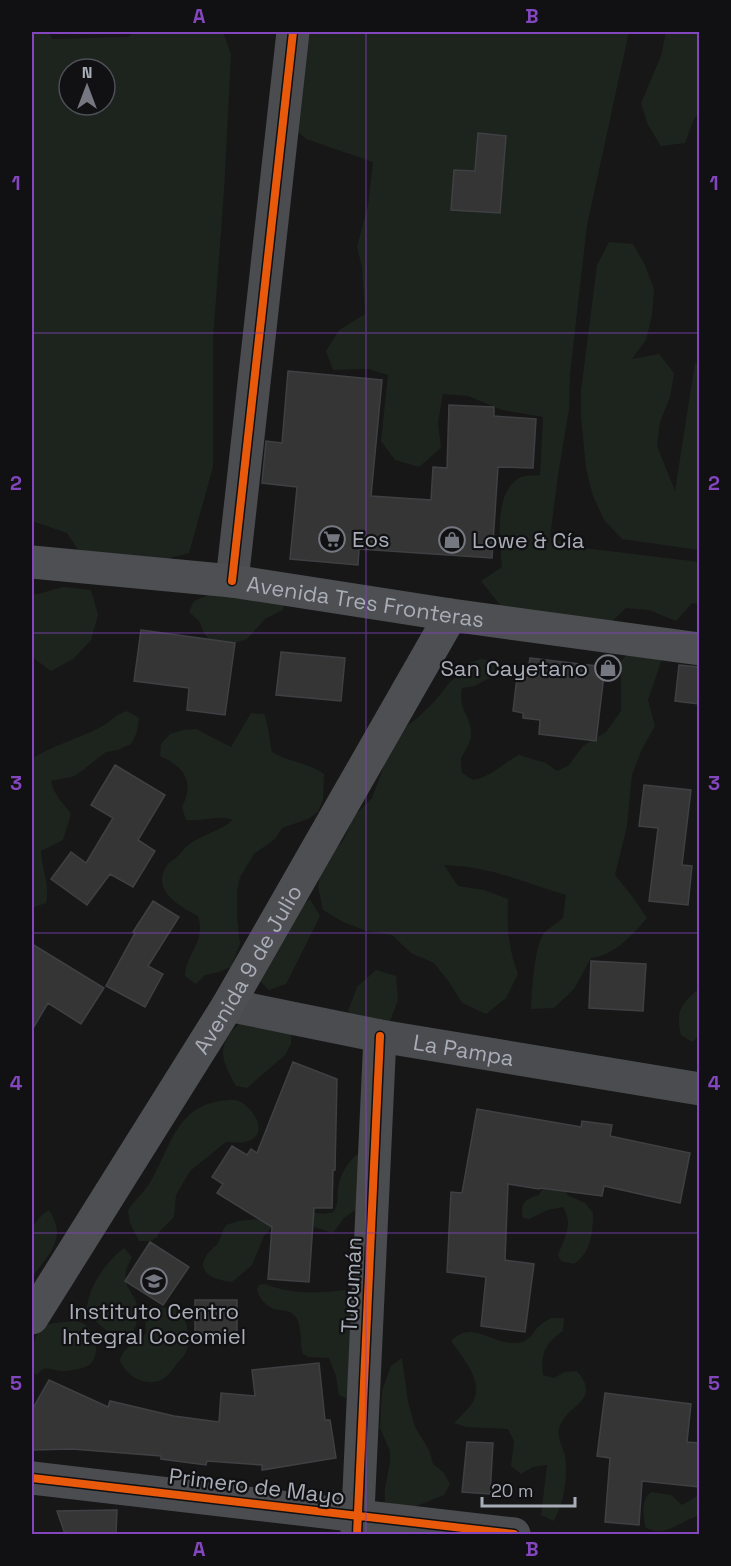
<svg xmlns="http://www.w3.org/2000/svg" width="731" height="1566" font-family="'Space Grotesk',sans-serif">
<rect width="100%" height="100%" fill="#171717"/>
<path fill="#1d241e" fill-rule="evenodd" d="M32,32H49L52,39L128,37L134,32H223L231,54L224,191L213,339V467L189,553L154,562L80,553L67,533L32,521ZM69,69H105V105H69Z
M294,32H629L587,225L570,374L569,409L558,475L550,537L576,547L699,562V604L692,603L676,621L649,610L626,608L602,631L528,609L516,625L481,581L502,567C500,541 493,491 521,477C526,475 535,476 540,475L543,417L502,410L468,396L443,394L438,422L441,448L419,467L395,460L381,441L388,375L368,369L333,370L326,351L339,330L365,314L362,267L357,247L368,205L373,162L306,139L281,116Z
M666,32H699L700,113L694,119L685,143L661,146L648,125L641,103L661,56Z
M609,242L633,244L645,265L654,289L652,315L646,340L632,359L659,354L674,373L670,397L660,422L657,446L675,491L695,363L699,364V550L622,539L604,520L593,496L586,468L581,416V391L597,265Z
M63,587L91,590L98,615L91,640L73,659L51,671L32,657V594H38Z
M218,591L286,597L283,610L266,618L247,639L222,647L211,642L204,633L199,621L189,612L194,601Z
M639,642L665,650L648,700L655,726L642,749L632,775L627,826L615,875L632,896L647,918C632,935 615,955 591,958L574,989L554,1008L531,1009C532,991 534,947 544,933C549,928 557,923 563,918L566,895C523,882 489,866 444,865L458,886L484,890L508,899C507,928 508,947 518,974L506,998L486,1014L462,1003L449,982L434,963L411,953L392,935L367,931L343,922L323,910L318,886L321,873L333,851L343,841L354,816L372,798L390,749L404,728L415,720L434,702L451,681L461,674L468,663L481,659L495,661L496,675L474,686L462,688C458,713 471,714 471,733C472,743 464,750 461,759C460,763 462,769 462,773L473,780C491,777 503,763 519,755L546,763L557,771L568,766L583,746L606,732L621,711V661Z
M127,711L139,718L137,732L131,744L118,750L106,752L75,776L51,781C54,796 63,802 71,814L63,840L41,851C42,870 50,885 46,903L34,907L32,906V762L33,758C54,745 77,739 99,728C111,722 112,716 127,711Z
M251,713L264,714C269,727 269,739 272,752C289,762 309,763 324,774L323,800L318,812L308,819L282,828L275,839L254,854L240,877L237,891V918L240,944L231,967L219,972L205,975L196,984L185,976C187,951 206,942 198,916C179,906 149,889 168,864C171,861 176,858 179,855C182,852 185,847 188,845C203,834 221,831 233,820C218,814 203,822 186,820L182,807C195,781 184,767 160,756L161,744L170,734L183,730L196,729L231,747Z
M310,899L320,916L286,984L269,990L253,974L293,914Z
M376,970L396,976L398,1000L389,1024L365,1029L348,1011L357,987Z
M696,991L699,992V1036L692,1042L681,1035C676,1014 679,1006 696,991Z
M244,1019L292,1030L291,1044L285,1055L247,1088L236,1086C218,1055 217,1043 244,1019Z
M235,1100C249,1102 270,1130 251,1140C243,1144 235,1142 226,1142L190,1171L176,1195L174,1217L160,1231L157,1237L151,1241H139L130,1223L128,1210C135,1200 145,1191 151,1181C174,1140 178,1100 235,1100Z
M358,1154L360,1207L344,1218L333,1233L308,1225L311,1212L324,1214L333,1212C339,1204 337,1198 338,1188C340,1175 348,1161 358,1154Z
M545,1183L565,1189L567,1195L585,1203L593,1213C593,1232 591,1253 574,1264L561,1261L558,1255C564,1239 574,1224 563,1207L548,1210L529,1219L523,1218C519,1204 526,1198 539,1195Z
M49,1210C68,1238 49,1254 32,1277V1227L42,1215Z
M259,1219L273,1226L264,1236L252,1265L232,1282C221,1281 196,1275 205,1258C208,1252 214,1248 218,1243C221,1237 222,1231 226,1225L239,1221Z
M124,1248L132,1257C128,1265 124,1272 126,1281C127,1289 134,1295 136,1302C141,1316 136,1328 128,1339C108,1337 101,1324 86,1313C88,1287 104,1264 124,1248Z
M265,1284C294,1295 316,1293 346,1290L354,1300L351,1394L345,1398L339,1395L336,1376L329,1358L309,1357L303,1354C299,1342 303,1326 295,1316C287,1305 267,1318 257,1290L259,1285Z
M149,1306L176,1309L182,1311C186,1322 191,1338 187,1349C186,1354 180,1360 176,1365C173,1369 168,1376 163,1379C147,1388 127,1377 120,1361C122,1347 137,1343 146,1333L145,1314Z
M551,1318H564L563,1331C546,1342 540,1354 543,1375L554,1378L565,1372L577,1371C603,1402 565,1404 559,1429C557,1438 563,1447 565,1456C568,1478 564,1501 554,1521L541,1515L547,1465L533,1467L521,1474L511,1466L514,1441L508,1429L466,1427L454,1423C460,1417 466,1411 471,1405C487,1384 462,1357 451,1341C475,1317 493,1349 522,1342C531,1339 533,1332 539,1326C542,1323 547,1320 551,1318Z
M75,1321C95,1323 103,1354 89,1365C83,1369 69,1371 61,1371C50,1370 45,1364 37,1375L32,1372C32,1356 31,1329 50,1324C58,1322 67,1322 75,1321Z
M402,1358L408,1402L415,1427L429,1450L433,1464L443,1472L450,1484L444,1495L409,1509L385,1502V1488L390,1463V1451L380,1428L382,1390L391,1366Z
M651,1492L671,1495L682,1505L699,1495V1516C680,1520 666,1539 645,1527C644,1515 640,1500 651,1492Z
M199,1532H264L265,1534H193Z"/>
<path fill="#353536" stroke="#3f4043" stroke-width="1.5" d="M478,133L506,136L500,213L451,210L454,170L475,171Z
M288,371L382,380L371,496L431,500L433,467L447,468L449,405L494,407V416L536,419L533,468L498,467L492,558L359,549L358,565L290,559L297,487L262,483L266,441L282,443Z
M141,630L235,643L225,715L187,710L189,688L134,681Z
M281,652L345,658L341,701L276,695Z
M530,658L605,667L596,741L539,734L540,720L523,718V713L513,711L517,677L527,678Z
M679,665L699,667V704L675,701Z
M115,765L165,795L138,840L155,851L133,887L110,874L87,905L51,879L71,852L86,863L113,818L91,805Z
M644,785L691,790L682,865L692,866L688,905L649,901L658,828L639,826Z
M153,901L179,917L148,966L163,974L145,1007L106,986L135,933L133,932Z
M32,944L104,988L81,1024L48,1003L32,1030Z
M591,961L646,964L643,1011L589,1008Z
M293,1062L337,1079L335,1170H333L332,1208H314L309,1282L268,1279L272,1227L217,1193L223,1184L212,1177L232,1146L247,1155L251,1149L257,1153Z
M477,1109L581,1127L582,1121L612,1125L610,1136L690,1153L680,1203L604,1186L602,1196L540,1188L539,1189L508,1184L505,1260L534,1264L525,1332L481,1326L486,1277L447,1272L451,1192L462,1193Z
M150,1242L189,1267L163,1305L125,1281Z
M195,1300H237V1338H195Z
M319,1363L325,1420H330L336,1458L262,1470V1465L207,1461L206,1465L161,1459V1456L72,1449L32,1450V1410L49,1380L108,1407L110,1401L174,1416L219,1422L221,1393L255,1396L252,1370Z
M605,1393L691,1404L687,1442L699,1443V1487L642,1481L639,1525L605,1522L610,1458L597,1456Z
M467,1442L493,1443L490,1494L462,1492Z
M117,1510L116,1534H65L57,1511Z"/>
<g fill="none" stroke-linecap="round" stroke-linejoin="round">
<g stroke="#4b4c50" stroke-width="33">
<path d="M232,581L293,32"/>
<path id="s1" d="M228,1005L380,1036L700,1089"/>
<path d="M32,1478L514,1534"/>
<path d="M357,1534L380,1036"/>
</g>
<g stroke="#4d4f52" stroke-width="33">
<path id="s2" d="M32,562L232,581L451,615L700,649"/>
<path id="s3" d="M32,1318L228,1005L451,615"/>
</g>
<g stroke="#111113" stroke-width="11">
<path id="cycleway" d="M232,581L293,32
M32,1478L514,1534
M357,1534L380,1036"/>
</g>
<use href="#cycleway" stroke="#e8590c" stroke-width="8"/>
</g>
<path fill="none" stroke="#8446be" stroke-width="1.5" stroke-opacity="0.55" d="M366,32V1534M32,333H700M32,633H700M32,933H700M32,1233H700"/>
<defs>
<g id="supermarket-ring" transform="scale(1.35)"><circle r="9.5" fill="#111113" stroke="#757880" stroke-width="1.5"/><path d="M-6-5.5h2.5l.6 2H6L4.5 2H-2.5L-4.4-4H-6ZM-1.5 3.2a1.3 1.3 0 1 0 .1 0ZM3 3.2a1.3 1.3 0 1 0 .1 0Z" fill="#757880"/></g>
<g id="shop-ring" transform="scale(1.35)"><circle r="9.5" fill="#111113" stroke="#757880" stroke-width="1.5"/><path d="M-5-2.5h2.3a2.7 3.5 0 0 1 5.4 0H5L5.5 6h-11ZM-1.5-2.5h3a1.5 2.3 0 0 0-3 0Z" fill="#757880"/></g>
<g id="school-ring" transform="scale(1.35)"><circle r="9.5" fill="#111113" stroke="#757880" stroke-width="1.5"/><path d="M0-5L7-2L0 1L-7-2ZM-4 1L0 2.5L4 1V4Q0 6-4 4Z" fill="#757880"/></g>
</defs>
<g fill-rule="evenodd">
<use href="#supermarket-ring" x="332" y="539"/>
<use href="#shop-ring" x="452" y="540"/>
<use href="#shop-ring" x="608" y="668"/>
<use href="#school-ring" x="154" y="1281"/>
</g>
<g text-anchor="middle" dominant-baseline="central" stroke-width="4.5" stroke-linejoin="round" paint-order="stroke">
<g font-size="22" fill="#a8adb8" stroke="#111113" text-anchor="start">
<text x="352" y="539">Eos</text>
<text x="472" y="540">Lowe &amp; Cía</text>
<text x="588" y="668" text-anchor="end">San Cayetano</text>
<text x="154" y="1311" text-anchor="middle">Instituto Centro<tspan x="154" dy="25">Integral Cocomiel</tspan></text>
</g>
<g font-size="22" fill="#a8adb8" stroke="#111113">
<text stroke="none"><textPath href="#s2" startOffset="336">Avenida Tres Fronteras</textPath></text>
<text stroke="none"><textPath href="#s3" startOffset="410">Avenida 9 de Julio</textPath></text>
<text stroke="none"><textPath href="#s1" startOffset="240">La Pampa</textPath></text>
<text transform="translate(351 1285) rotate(-87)">Tucumán</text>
<text transform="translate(257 1486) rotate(7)">Primero de Mayo</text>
</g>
</g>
<rect width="731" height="1566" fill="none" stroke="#111113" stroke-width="66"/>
<g transform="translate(87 87)"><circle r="28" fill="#111113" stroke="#4d4f55" stroke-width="1.5"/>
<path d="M0-4.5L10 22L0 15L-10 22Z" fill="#757880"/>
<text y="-9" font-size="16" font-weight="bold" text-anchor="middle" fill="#a8adb8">N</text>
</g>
<path d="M482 1497v9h93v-9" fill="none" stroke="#a8adb8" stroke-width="3"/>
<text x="491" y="1497" font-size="18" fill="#a8adb8" stroke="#111113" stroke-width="4.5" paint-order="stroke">20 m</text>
<rect x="33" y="33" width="665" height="1500" fill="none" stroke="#8446be" stroke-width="2"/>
<g font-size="20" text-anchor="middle" font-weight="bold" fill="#8446be">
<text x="199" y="23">A</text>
<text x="532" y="23">B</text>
<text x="16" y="190">1</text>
<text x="714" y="190">1</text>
<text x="16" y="490">2</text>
<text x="714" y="490">2</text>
<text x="16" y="790">3</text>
<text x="714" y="790">3</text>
<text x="16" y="1090">4</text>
<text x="714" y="1090">4</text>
<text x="16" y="1390">5</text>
<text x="714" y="1390">5</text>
<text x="199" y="1556">A</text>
<text x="532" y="1556">B</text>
</g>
</svg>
